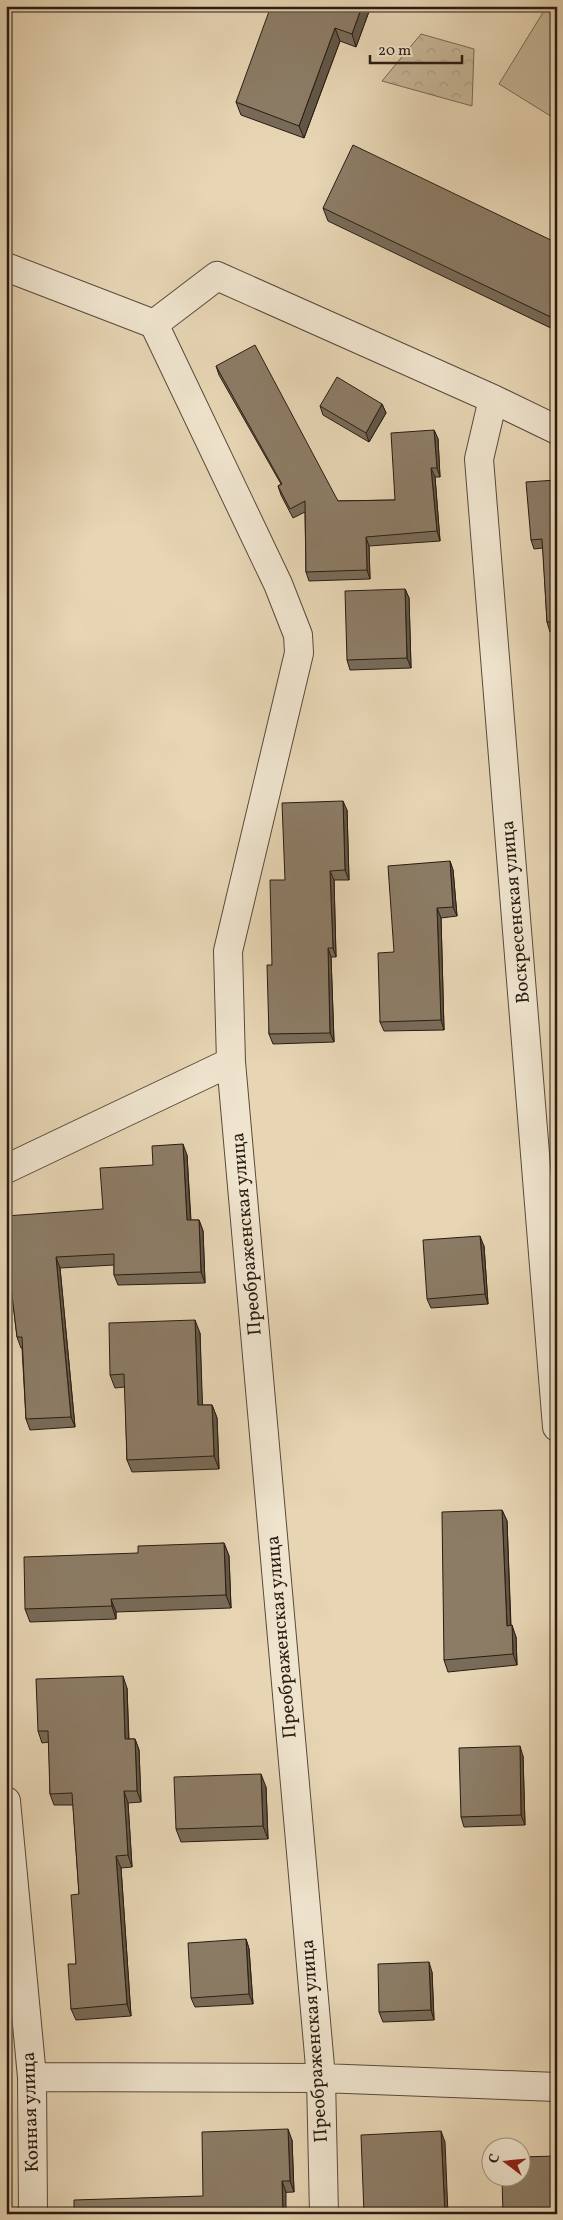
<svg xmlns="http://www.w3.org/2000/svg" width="563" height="2220" font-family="Vollkorn,serif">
<defs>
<pattern id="forest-crowns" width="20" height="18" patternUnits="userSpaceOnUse" patternTransform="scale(1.25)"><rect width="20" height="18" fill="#c7b698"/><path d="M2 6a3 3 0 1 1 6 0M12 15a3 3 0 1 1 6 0" fill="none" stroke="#ab9c82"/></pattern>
</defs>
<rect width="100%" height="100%" fill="#e7d5b4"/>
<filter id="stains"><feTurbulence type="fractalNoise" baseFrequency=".004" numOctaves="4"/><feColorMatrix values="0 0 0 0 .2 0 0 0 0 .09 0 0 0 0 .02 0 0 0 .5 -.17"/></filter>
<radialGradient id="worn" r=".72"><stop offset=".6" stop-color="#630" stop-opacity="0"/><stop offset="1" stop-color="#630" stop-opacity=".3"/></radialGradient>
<path fill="url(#forest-crowns)" stroke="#786955" d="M421,34L474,49L472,106L382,81Z"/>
<path fill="#c7b698" stroke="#786955" d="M547,6H557V120L499,84Z"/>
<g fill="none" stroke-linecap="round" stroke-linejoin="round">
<g stroke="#584a3a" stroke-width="30">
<path id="street" d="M6,267L154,324L278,584L298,635L299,653L228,951L231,1062L321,2078L324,2214
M154,324L217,276L493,399L557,430
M493,399L479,459L557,1427
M6,1169L231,1062
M6,1801L32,2077L33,2214
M32,2077L321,2078L557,2087"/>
</g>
<use href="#street" stroke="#efe4ce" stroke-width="28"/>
</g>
<path fill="#786b58" stroke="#291c12" d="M371,6L356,47L340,41L304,138L241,115L236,102L288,10Z
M323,208L557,243V331L328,221Z
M216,366L338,501L395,500L434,430L438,439L440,477H435L440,541L369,546L370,579L309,581L306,572L305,512L293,518L281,495L278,486L281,484L219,375Z
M382,404L386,413L369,442L323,415L320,406Z
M557,480V631L550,632L547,622L543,548L534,549L531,540Z
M405,589L409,598L411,668L350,670L347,660Z
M347,810L349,880H334L336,957H331L334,1042L273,1044L269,1034L272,965L285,880Z
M450,861L453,870L457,916L441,918L444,1030L384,1031L380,1022L394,952Z
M187,1155L191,1220H199L203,1231L205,1283L118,1285L114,1275V1265L60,1268L75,1427L30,1430L26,1419L22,1348H21L17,1337L9,1269L6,1262L103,1209L153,1165Z
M484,1246L488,1304L431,1308L427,1299Z
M200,1333L202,1405H212L217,1418L219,1469L132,1472L127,1460L125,1387L115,1388L110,1375Z
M502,1510L507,1521L511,1625L516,1637L517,1665L448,1672L444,1660Z
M224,1543L229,1556L231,1608L116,1612V1619L30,1622L25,1609L138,1553Z
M127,1688L129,1739H135L139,1750L141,1802L128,1803L132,1867L121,1868L131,2016L76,2020L71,2009L76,1964L79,1894L73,1805H54L50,1794L49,1742L42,1743L38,1731Z
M523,1756L525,1825L464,1827L461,1817Z
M266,1787L268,1839L181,1842L176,1829Z
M246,1939L249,1949L253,2004L195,2007L191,1998Z
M432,1972L434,2020L383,2022L379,2012Z
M292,2140L294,2192L203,2196Z"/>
<path fill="#625747" stroke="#291c12" d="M362,6H371L356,47L352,34Z
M335,28L340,41L304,138L299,126Z
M382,404L386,413L369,442L366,433Z
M434,430L438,439L440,477L437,468Z
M431,468L435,477L440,541L437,531Z
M366,537L369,546L370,579L367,570Z
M405,589L409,598L411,668L407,658Z
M343,801L347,810L349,880L345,870Z
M450,861L453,870L457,916L453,907Z
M330,871L334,880L336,957L333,948Z
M437,908L441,918L444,1030L441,1020Z
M328,948L331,957L334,1042L330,1033Z
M183,1144L187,1155L191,1231L187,1220Z
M199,1220L203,1231L205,1283L201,1272Z
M480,1236L484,1246L488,1304L485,1294Z
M56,1257L60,1268L75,1427L71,1417Z
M195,1320L200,1333L203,1418L198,1405Z
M212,1405L217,1418L219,1469L214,1456Z
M502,1510L507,1521L511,1637L507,1626Z
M224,1543L229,1556L231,1608L226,1595Z
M111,1599L116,1612V1619L112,1606Z
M512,1625L516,1637L517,1665L513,1654Z
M123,1676L127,1688L129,1751L125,1739Z
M135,1739L139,1750L141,1802L137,1791Z
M520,1746L523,1756L525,1825L521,1815Z
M261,1774L266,1787L268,1839L263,1826Z
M124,1791L128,1803L132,1867L128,1855Z
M116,1856L121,1868L131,2016L127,2004Z
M246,1939L249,1949L253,2004L249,1994Z
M429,1962L432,1972L434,2020L431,2010Z
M288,2129L292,2140L294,2192L290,2181Z
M441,2131L445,2142L448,2214H445Z
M282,2181L286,2192V2214H283Z"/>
<path fill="#8c7c66" stroke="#291c12" d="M271,6H278L288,10L290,6H362L352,34L335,28L299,126L236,102Z
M353,145L557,243V320L323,208Z
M255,345L338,501L395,500L391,433L434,430L437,468H431L437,531L366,537L367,570L306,572L305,501L290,509L278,486L282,484L216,366Z
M337,377L382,404L366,433L320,406Z
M557,480V622H547L542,539L531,540L526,482Z
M405,589L407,658L347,660L345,591Z
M343,801L345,870L330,871L333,948H328L330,1033L269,1034L267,965H272L270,880H285L282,803Z
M450,861L453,907L437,908L441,1020L380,1022L378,953L394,952L388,866Z
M183,1144L187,1220H199L201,1272L114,1275V1254L56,1257L71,1417L26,1419L22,1337H17L8,1262H6V1216L103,1209L100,1168L153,1165L152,1146Z
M480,1236L485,1294L427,1299L423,1240Z
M195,1320L198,1405H212L214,1456L127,1460L124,1374L110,1375L109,1323Z
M502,1510L507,1626L512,1625L513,1654L444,1660L442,1512Z
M224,1543L226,1595L111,1599L112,1606L25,1609L24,1557L138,1553V1546Z
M123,1676L125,1739H135L137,1791H124L128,1855L116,1856L127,2004L71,2009L68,1964H76L71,1895L79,1894L72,1793L50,1794L48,1731H38L36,1679Z
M520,1746L521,1815L461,1817L459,1748Z
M261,1774L263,1826L176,1829L174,1777Z
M246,1939L249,1994L191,1998L188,1943Z
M429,1962L431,2010L379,2012L378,1964Z
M288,2129L290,2181H282L283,2214H74V2200L203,2196L202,2132Z
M441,2131L445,2214H364L361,2135Z
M557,2156V2214H503L502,2178H520V2157Z"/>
<g text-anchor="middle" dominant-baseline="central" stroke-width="4" stroke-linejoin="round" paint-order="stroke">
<g font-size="19" fill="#291c12" stroke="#efe4ce">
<text transform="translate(516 912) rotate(-95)">Воскресенская улица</text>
<text transform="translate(247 1234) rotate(-95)">Преображенская улица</text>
<text transform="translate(282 1637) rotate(-95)">Преображенская улица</text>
<text transform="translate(315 2041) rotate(-94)">Преображенская улица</text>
<text transform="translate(31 2112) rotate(-92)">Конная улица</text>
</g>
</g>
<rect width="563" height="2220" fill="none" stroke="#e7d5b4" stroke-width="25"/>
<rect x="8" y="8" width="548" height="2205" fill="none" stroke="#291c12" stroke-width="2.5"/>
<rect x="12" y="12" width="538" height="2195" fill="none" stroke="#291c12"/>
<g transform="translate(506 2162) rotate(286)"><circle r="24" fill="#efe4ce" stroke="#a09483"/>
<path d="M0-4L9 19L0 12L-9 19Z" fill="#8f2418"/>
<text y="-8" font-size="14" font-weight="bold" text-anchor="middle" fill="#291c12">С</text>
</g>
<path d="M370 55v8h92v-8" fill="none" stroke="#291c12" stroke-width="2.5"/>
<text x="378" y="55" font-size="15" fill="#291c12" stroke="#efe4ce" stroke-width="4" paint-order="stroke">20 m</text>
<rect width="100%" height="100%" filter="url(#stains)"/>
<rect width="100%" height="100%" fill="url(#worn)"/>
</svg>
